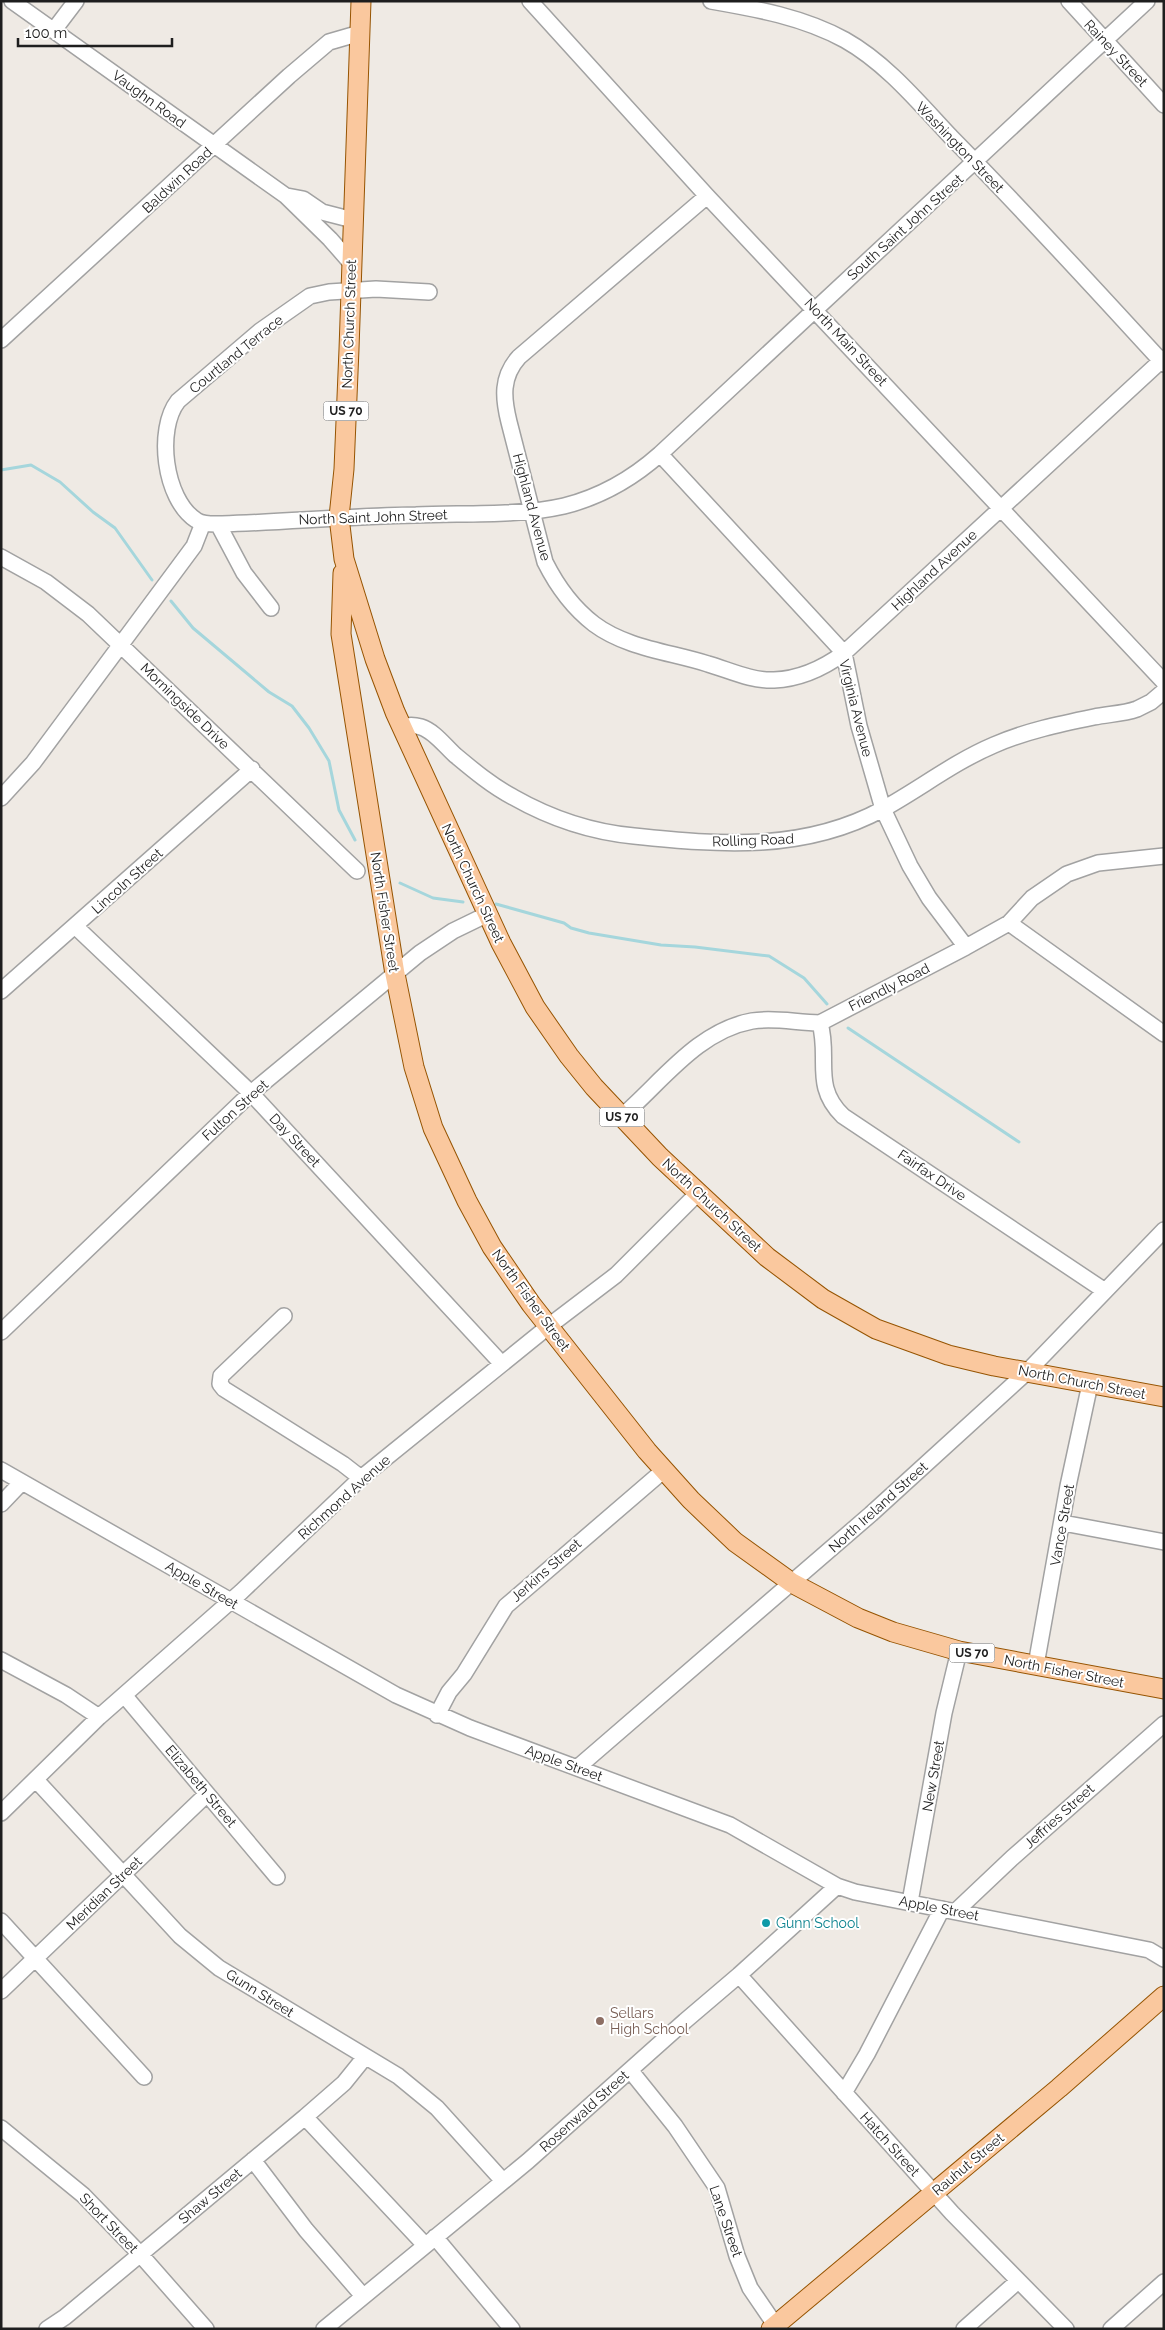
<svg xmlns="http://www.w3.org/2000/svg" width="1165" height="2330" font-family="Raleway,sans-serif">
<rect width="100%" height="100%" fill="#efeae4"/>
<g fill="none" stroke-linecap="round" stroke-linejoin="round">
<path stroke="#a5d6dc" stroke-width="3" d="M1,470L31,465L60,482L93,512L115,528L152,580
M171,601L193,628L269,692L292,706L309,728L329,761L339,810L355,840
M400,883L433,898L463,902
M496,904L564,923L571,928L589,933L661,945L695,947L769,956L804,978L827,1004
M848,1028L1019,1142"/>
<g stroke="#a2a2a2" stroke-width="18">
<path id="minor" d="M12,1L286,196L330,239L351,263
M530,1L707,196L1164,682
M711,1C757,9 803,17 845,40C886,63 919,103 951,137C1024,211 1094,288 1164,364
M1069,1L1164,105
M54,30L76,1
M287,196L303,199L322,212L353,220
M707,196L519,357C501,377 503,398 509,422L545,562C557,586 572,607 594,624C626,648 670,652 708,664C729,670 751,681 774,680C800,679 822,669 844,653L1164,358
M429,292L376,289L329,292L310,296L260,331L178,401C156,429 164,499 196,520C203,525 213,524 222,524C286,522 351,516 416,515C461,513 521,516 564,506C600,497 633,478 660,454L1147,1
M1,340L289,76L329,42L360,33
M660,454L844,653L859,726L883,809L910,866L929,898L966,947
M218,524L244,573L271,608
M1,557L46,582L88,614L357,871
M402,727C408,725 414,725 421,727C434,731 445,746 455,755C473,770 492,786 513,797C550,818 591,832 634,836C720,845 804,852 883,809C921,788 954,762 994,745C1026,731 1060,724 1094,717C1108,714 1123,714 1137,709L1151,702L1164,691
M1,798L33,763L194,546L203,523
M1009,923L1164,1034
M76,927L251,1093L502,1364
M1,991L252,769
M820,1023C830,1059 812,1086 843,1116L1105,1291
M621,1117C661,1083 697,1031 752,1021C774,1017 797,1023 820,1023L966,947L1009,923L1032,898L1067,874L1098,863L1164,856
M284,1316L221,1376L220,1384L224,1389L343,1464L361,1478
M1,1332L251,1093L420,953L453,931L488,914
M1,1470L396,1695L470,1728L730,1825L837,1886L855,1892L1149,1950L1164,1959
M1,1504L22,1482
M1063,1523L1164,1542
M1,1660L66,1695L99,1717
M1036,1665L1068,1486L1090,1384
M124,1695L277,1877
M437,1715L449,1692L464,1674L506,1606L663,1471
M577,1768L871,1514L1028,1371L1164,1230
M36,1780L180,1936L219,1968L398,2076L437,2108L503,2181
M1,1813L99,1717L241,1592L361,1478L549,1326L616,1275L698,1193
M910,1902L944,1713L959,1651
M956,1911L1012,1858L1164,1724
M1,1921L144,2077
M739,1975L952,2213L1066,2329
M1,1991L207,1794
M630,2070L675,2126L717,2188L737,2256L750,2288L778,2329
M844,2093L867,2054L942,1909
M305,2117L425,2245
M1,2128L83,2195L140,2254L206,2329
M253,2160L306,2230L363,2296
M435,2237L512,2329
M47,2329L65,2317L305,2117L344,2083L365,2057
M324,2329L528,2161L685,2021L739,1975L837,1886
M964,2329L1018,2281
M1111,2329L1164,2282"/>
</g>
<g stroke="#965402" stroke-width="21">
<path id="major" d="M361,1L349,349L344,469L339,517L344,559L375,659L395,712L501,943L535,1007L569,1056L594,1087L660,1157L767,1257L823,1299L876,1329L948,1355L994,1366L1164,1397
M343,573L341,634L395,974L414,1067L433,1128L467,1201L492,1247L531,1304L647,1451L691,1500L735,1542L792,1583L858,1618L893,1632L959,1651L1164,1689
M771,2329L1059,2088L1164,1996"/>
</g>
<use href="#minor" stroke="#fff" stroke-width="15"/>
<use href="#major" stroke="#fac89e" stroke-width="19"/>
</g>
<circle fill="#0f9aa8" stroke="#fff" stroke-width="2" cx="766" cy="1923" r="5"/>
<circle fill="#8d6e63" stroke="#fff" stroke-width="2" cx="600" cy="2021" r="5"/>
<g text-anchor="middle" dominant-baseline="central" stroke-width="4" stroke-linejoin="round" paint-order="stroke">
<g fill="#fff" stroke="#626262" stroke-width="1">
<rect x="323.5" y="401.5" width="45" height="19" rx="4"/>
<rect x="599.5" y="1107.5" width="45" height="19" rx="4"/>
<rect x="949.5" y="1643.5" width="45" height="19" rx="4"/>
</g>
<g font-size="12" font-weight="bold" fill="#1e1e1e">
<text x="346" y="411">US 70</text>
<text x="622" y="1117">US 70</text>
<text x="972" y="1653">US 70</text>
</g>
<g font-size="14" fill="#1e1e1e" stroke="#fff">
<text transform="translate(1116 53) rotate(47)">Rainey Street</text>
<text transform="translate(149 99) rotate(36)">Vaughn Road</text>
<text transform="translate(960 147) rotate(46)">Washington Street</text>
<text transform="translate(177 180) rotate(-43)">Baldwin Road</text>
<text transform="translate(905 227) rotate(-42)">South Saint John Street</text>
<text transform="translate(349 324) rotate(-88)">North Church Street</text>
<text transform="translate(846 342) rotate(47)">North Main Street</text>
<text transform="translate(236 354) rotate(-39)">Courtland Terrace</text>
<text transform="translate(532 507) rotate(75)">Highland Avenue</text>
<text transform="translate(373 517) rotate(-2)">North Saint John Street</text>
<text transform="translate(934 570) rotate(-43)">Highland Avenue</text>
<text transform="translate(185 706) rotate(44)">Morningside Drive</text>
<text transform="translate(856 708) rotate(76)">Virginia Avenue</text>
<text transform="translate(753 840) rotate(-2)">Rolling Road</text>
<text transform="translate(127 881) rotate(-42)">Lincoln Street</text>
<text transform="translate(473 883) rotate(65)">North Church Street</text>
<text transform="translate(385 912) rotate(81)">North Fisher Street</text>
<text transform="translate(889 987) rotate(-27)">Friendly Road</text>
<text transform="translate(235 1110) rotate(-42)">Fulton Street</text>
<text transform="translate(295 1140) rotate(47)">Day Street</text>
<text transform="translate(932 1175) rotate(34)">Fairfax Drive</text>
<text transform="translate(712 1205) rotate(43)">North Church Street</text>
<text transform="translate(531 1300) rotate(54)">North Fisher Street</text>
<text transform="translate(1082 1382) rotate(11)">North Church Street</text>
<text transform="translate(344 1497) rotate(-42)">Richmond Avenue</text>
<text transform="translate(878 1507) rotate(-42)">North Ireland Street</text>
<text transform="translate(1062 1525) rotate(-80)">Vance Street</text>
<text transform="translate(546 1570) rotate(-41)">Jerkins Street</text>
<text transform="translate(202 1585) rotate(30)">Apple Street</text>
<text transform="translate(1064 1671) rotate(11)">North Fisher Street</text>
<text transform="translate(564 1763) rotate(20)">Apple Street</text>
<text transform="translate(933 1776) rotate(-80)">New Street</text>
<text transform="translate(201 1786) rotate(50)">Elizabeth Street</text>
<text transform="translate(1059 1816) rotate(-42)">Jeffries Street</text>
<text transform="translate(104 1893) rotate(-44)">Meridian Street</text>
<text transform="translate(939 1908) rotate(11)">Apple Street</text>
<text transform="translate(260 1993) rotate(32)">Gunn Street</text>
<text transform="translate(584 2111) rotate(-42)">Rosenwald Street</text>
<text transform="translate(890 2144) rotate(48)">Hatch Street</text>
<text transform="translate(968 2164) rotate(-40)">Rauhut Street</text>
<text transform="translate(210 2196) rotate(-40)">Shaw Street</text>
<text transform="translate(726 2221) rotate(71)">Lane Street</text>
<text transform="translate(109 2223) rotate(46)">Short Street</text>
</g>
<g font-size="14" fill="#0d838f" stroke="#fff" text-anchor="start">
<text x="776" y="1923">Gunn School</text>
</g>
<g font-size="14" fill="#785e54" stroke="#fff" text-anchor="start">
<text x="610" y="2013">Sellars<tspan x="610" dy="16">High School</tspan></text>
</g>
</g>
<rect width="1165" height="2330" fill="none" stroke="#1e1e1e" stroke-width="5"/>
<path d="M18 38v8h154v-8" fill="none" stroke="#1e1e1e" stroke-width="2.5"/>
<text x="25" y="38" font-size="15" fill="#1e1e1e" stroke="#ffffff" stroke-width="4" paint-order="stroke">100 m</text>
</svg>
